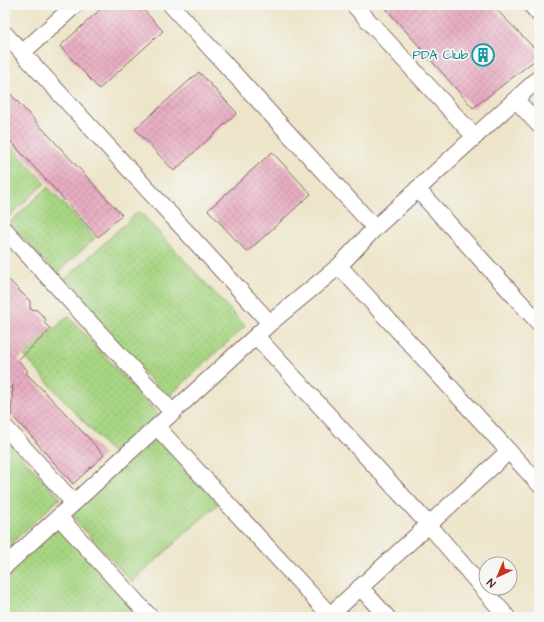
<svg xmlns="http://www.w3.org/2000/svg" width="544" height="622" font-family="'Architects Daughter',sans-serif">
<defs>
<pattern id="grass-dots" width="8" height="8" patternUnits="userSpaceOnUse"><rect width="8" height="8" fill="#a7d583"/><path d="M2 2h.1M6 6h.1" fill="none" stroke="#91b671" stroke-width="1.8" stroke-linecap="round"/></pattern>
<pattern id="building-cross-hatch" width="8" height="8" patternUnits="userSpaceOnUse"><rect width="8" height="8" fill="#e7adc2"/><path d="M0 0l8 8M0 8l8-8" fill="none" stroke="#c894a7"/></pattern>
</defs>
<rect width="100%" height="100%" fill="#f6f6f2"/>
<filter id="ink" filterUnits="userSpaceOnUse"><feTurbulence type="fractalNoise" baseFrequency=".025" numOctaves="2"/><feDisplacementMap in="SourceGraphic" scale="8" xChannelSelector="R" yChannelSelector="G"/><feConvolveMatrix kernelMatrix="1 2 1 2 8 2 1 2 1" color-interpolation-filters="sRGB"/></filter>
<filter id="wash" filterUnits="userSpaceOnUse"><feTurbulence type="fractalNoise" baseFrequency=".012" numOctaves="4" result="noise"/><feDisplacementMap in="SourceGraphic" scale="16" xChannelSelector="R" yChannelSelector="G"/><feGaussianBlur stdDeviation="0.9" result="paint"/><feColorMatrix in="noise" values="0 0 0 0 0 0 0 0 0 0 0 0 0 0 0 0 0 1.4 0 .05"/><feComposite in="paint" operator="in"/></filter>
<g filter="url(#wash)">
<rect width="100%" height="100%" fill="#ede5c9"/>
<path fill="url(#grass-dots)" stroke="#787a57" d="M5,140L45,183L6,219L5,218Z
M48,187L95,238L56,274L9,223Z
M139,211L245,326L167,398L61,283Z
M68,316L159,415L114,455L24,356Z
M157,433L220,502L132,582L69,513Z
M5,438L60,498L5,549Z
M59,525L143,617H5V575Z"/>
<g id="blocks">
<path fill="url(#building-cross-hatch)" d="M105,5H139L163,31L99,89L60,46Z
M383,5H492L539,53V57L473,108Z
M199,72L237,113L174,171L135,129Z
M5,88L122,215L98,237L5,135Z
M272,152L311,194L247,252L208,210Z
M5,276L30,301V309L37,310L46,320L44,323L51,329L18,360L28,371L26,373L66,414L104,455L73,484L36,442V441L11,415L13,385L5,392Z"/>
</g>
</g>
<g filter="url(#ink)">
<use href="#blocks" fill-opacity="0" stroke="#836462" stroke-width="1"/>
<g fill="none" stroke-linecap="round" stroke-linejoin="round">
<g stroke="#836462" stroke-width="18">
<path id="minor" d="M171,5L375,228
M354,5L475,137
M531,5L539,14
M5,34L270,323
M22,53L75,5
M516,100L539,125
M417,189L539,323
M5,230L173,413
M339,266L539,484
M256,336L429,525L507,617
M5,427L74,503
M157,427L330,615
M59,517L150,617
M5,566L270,323L339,266L375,228L539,78
M360,587L387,617
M328,617L509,451"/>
</g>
<use href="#minor" stroke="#fff" stroke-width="16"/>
</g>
</g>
<defs>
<g id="building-ring" transform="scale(1.15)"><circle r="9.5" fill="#f6f6f2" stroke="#0f9aa8" stroke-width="1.5"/><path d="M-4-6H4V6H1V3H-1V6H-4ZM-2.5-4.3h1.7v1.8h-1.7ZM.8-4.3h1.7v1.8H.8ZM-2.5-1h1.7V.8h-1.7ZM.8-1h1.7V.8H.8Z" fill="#0f9aa8"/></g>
</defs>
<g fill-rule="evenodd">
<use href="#building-ring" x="483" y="55"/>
</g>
<g text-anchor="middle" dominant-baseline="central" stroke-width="3.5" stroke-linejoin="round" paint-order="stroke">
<g font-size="13" fill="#0d838f" stroke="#f6f6f2" text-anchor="end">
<text x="468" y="55">PDA Club</text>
</g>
</g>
<rect width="544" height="622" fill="none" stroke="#f6f6f2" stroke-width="20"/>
<g transform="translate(498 576) rotate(224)"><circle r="19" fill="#f6f6f2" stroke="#b1a0a2"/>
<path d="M0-3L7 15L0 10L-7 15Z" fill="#c8321e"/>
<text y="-6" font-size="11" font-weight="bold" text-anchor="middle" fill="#4a1f2b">N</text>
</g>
</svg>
